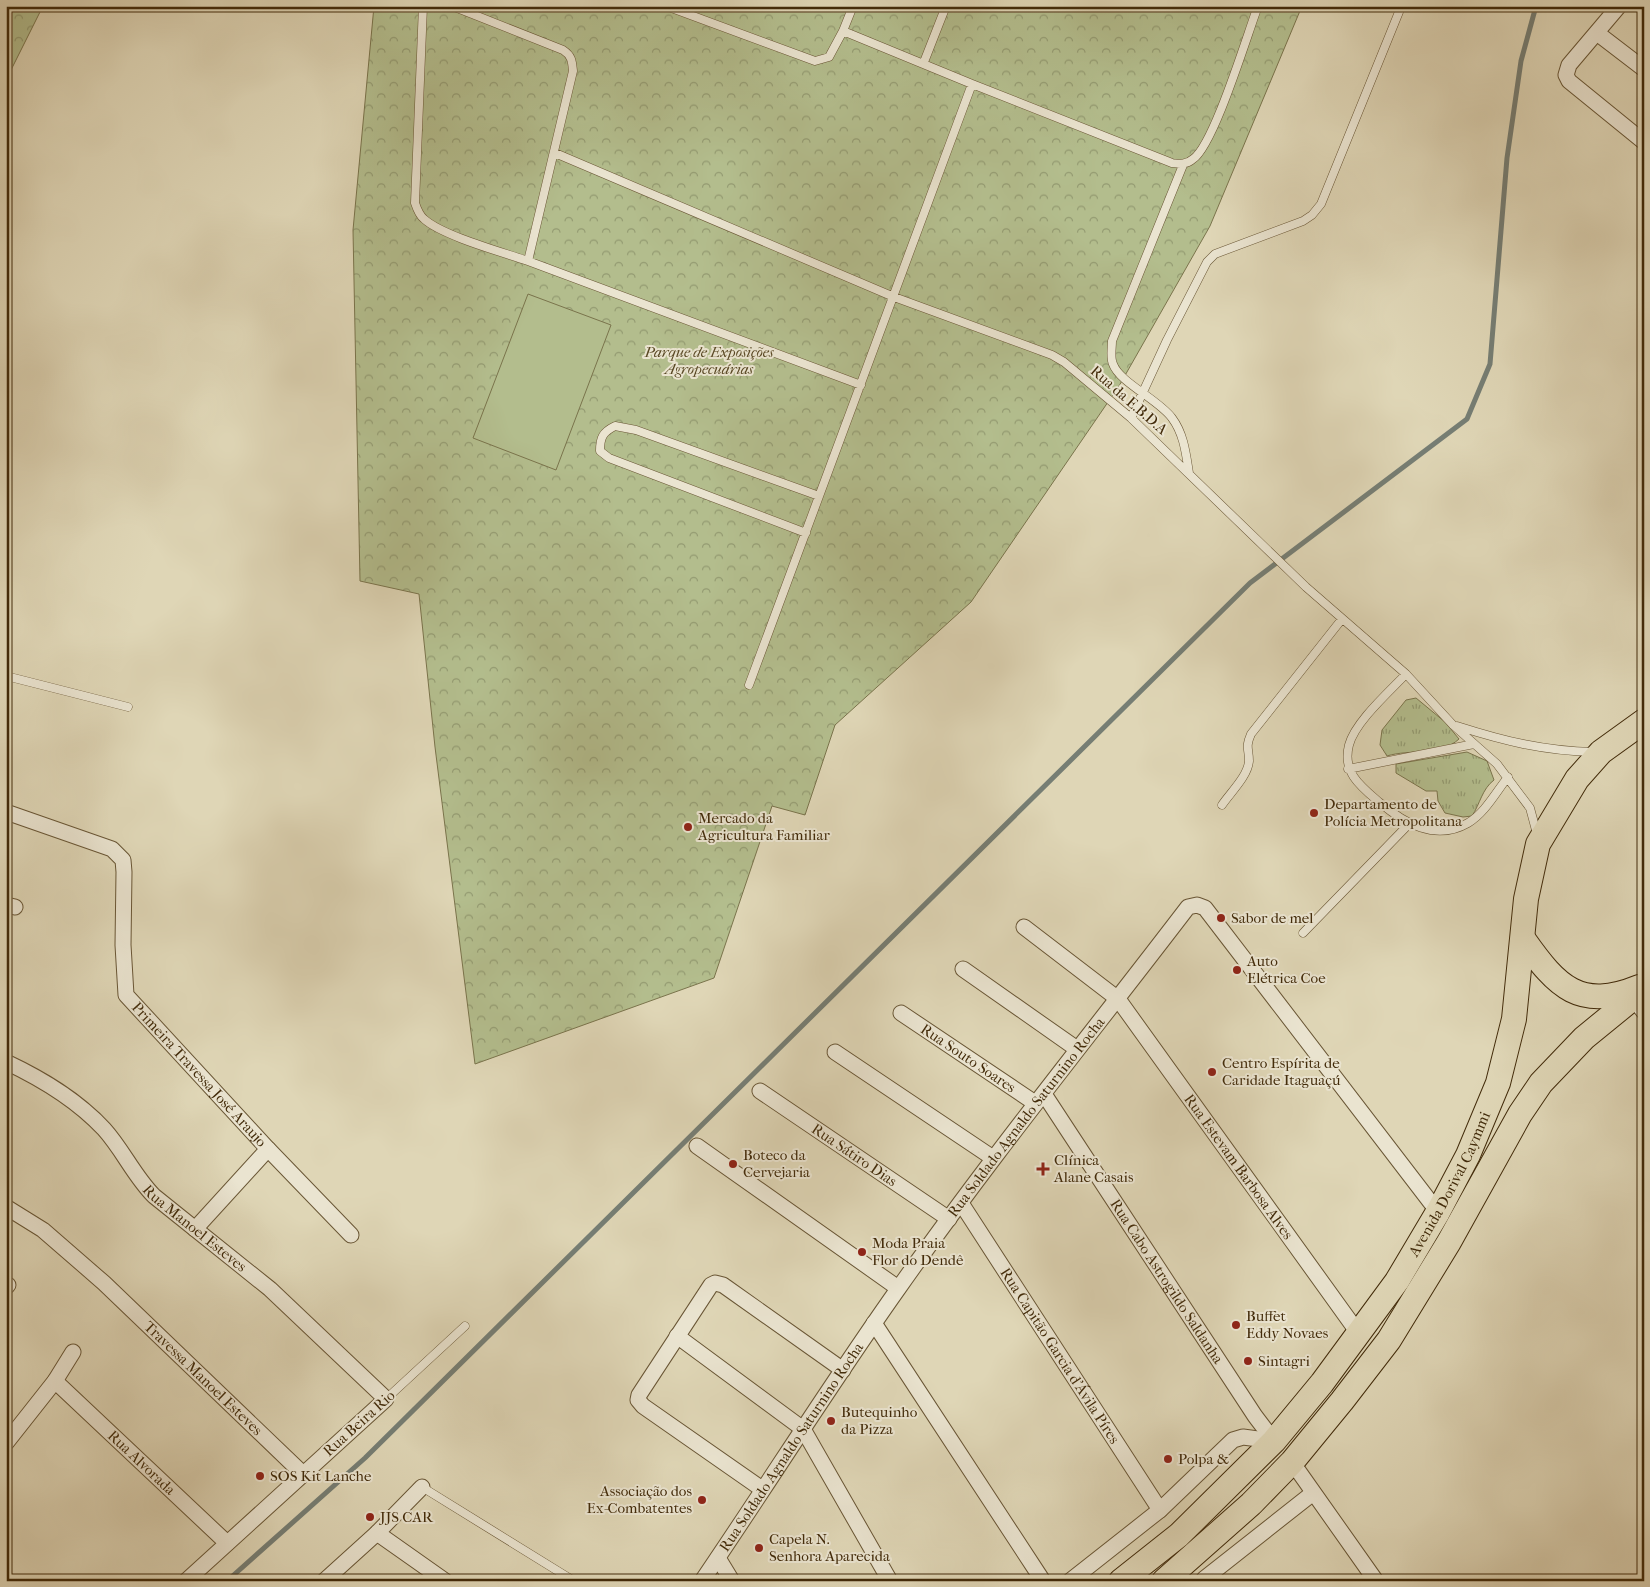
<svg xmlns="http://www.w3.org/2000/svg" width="1650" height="1587" font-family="'IM FELL French Canon',serif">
<defs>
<pattern id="grass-tufts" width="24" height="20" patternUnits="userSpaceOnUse" patternTransform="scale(1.25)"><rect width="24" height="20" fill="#b3bd8d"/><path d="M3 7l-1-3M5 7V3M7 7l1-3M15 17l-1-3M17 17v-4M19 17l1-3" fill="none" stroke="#939a71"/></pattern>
<pattern id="forest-crowns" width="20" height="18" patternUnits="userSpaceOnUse" patternTransform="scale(1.25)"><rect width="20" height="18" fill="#b3bd8d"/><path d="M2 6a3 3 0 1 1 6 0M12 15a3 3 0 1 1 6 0" fill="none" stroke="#939a71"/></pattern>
</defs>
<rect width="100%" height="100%" fill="#dfd6b6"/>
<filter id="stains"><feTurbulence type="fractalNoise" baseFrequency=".004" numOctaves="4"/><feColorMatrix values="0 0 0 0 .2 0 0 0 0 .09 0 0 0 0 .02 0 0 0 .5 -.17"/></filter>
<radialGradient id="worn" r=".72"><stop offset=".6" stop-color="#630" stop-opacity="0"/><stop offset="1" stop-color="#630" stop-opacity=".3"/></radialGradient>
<path fill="url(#grass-tufts)" stroke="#7a744c" d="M1416,698L1445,722L1459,739C1441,756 1409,749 1387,756L1380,745L1382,730L1406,700Z
M1467,752L1487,761L1494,780C1482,789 1480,804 1472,816L1463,817L1445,813L1438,801L1437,791H1426L1396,773V764Z"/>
<path fill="url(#forest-crowns)" stroke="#7a744c" d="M6,6H43L6,80Z
M374,6H1302L1210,226L1119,386L971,602L835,725L805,815L772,806L714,978L475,1064L435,747L419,594L360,581L353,230Z"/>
<path fill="#b3bd8d" stroke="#7a744c" d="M528,294L611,325L556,470L473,438Z"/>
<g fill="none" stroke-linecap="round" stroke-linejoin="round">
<path stroke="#767e74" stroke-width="5" d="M227,1581L365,1458L1250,583L1467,419L1490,364L1507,158L1521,61L1536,6"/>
<g stroke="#695635" stroke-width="9">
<path id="lane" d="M423,6L415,203C417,209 419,215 424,219C443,236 502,252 528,261
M452,6L563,50C572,56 572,61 573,71L528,261L861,385
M666,6L815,61L829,57L843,31L972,84
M843,31L853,6
M924,62L946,6
M555,153L894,297L1052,355L1064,362L1131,418L1306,587L1406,674L1453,725L1497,764L1530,808L1537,834
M1183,165L1112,341C1112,348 1110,358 1113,364C1119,382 1159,400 1172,418C1184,434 1186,454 1189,473
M1131,418L1167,340L1207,262L1215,254L1303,221L1312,215L1321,204L1401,7
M806,533L609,458L600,451C600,437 603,432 615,426L636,430L819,496
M1406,674C1389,692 1355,722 1349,745C1342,772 1360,786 1379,802C1404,823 1435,842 1468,823C1485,813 1496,792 1508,777
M6,676L128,707
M749,685L972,84L1172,163C1180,164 1186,165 1193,159C1214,145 1247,35 1258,6
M1457,726C1504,741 1544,751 1594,752
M1348,769L1474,744
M1222,805C1230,793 1248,776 1249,761C1249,748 1245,748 1251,734L1342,619
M1303,933L1409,824
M386,1399L465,1326
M422,1487L574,1581"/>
</g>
<g stroke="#695635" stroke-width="17">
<g id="street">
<path d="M1619,6L1569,65L1566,75L1569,81L1644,142"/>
<path d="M1597,33L1644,69"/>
<path id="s1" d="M6,812L112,849L123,860L124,872L123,945L126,995L268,1149L351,1235"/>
<path d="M6,905L15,907"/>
<path id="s2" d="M1024,927L1118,999L1359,1334"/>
<path d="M963,969L1077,1049"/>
<path d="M1633,998L1644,1012"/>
<path id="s3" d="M901,1013L1035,1103"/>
<path d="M835,1052L993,1158"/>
<path id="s4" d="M6,1062C42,1079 76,1099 104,1129C123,1150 134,1176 154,1196L270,1289L386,1399L186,1581"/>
<path id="s5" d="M760,1091L949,1219"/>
<path id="s6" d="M1044,1094L1255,1416L1274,1441"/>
<path d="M697,1146L898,1288"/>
<path id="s7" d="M961,1203L1160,1510"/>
<path id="s8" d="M6,1207L43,1230L104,1283L303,1474"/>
<path d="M195,1229L268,1149"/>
<path d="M6,1287L8,1285"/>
<path d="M874,1323L1043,1581"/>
<path d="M677,1336L803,1429L890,1581"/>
<path id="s9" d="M55,1381L227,1543"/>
<path d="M6,1443L55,1381L73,1352"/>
<path d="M1292,1462L1376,1581"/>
<path d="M762,1489L643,1406L638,1400L639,1395L711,1285L715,1283L723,1285L843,1370"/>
<path d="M377,1533L445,1581"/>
<path d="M718,1558L732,1581"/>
<path d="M1204,1579L1313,1493"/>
<path d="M324,1581L377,1533L422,1487"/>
<path id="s10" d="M702,1581C768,1484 830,1385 898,1289C990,1158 1091,1034 1188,907L1197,905L1205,908L1438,1212"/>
<path d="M1070,1581L1160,1510L1233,1440L1243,1437L1274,1441"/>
</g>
</g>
<g stroke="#422b0a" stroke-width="26">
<g id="primary">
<path d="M1524,940C1557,987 1580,1011 1639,987"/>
<path id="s11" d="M1121,1581L1179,1535L1274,1441L1322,1383L1397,1281L1438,1212L1468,1155L1498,1083L1514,1019L1526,899L1538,844L1577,779L1601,752L1644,721"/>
<path d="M1164,1581L1251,1504L1292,1462L1342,1401L1389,1340L1449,1242L1520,1114L1541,1083L1584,1038L1644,989"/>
</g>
</g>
<use href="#lane" stroke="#eae4d0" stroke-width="8"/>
<use href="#street" stroke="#eae4d0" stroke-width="15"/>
<use href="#primary" stroke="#dfd6b6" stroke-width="24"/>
</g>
<g fill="#8f2418" stroke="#eae4d0" stroke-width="2">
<circle cx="1314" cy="813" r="5"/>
<circle cx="688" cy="827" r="5"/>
<circle cx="1221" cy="918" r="5"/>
<circle cx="1237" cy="970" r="5"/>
<circle cx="1212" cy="1072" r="5"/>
<circle cx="733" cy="1164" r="5"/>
<path d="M1040.5 1161.5h5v5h5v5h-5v5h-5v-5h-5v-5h5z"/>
<circle cx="862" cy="1252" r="5"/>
<circle cx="1236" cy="1325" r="5"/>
<circle cx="1248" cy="1361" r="5"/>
<circle cx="831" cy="1421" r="5"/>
<circle cx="1168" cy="1459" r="5"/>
<circle cx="260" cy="1476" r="5"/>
<circle cx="702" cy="1500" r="5"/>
<circle cx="370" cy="1517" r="5"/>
<circle cx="759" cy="1548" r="5"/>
</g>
<g text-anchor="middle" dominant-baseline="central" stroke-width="4" stroke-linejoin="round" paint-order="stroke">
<g font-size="15" font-style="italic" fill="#594824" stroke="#eae4d0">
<text x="709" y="352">Parque de Exposições<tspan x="709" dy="17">Agropecuárias</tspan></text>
</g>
<g font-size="15" fill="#422b0a" stroke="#eae4d0">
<text transform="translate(1129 400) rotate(41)">Rua da E.B.D.A</text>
<text stroke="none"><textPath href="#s3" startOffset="81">Rua Souto Soares</textPath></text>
<text stroke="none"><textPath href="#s1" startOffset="371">Primeira Travessa José Araujo</textPath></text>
<text stroke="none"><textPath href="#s10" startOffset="566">Rua Soldado Agnaldo Saturnino Rocha</textPath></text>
<text stroke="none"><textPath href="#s5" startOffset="114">Rua Sátiro Dias</textPath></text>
<text stroke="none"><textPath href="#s2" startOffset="325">Rua Estevam Barbosa Alves</textPath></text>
<text stroke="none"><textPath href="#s11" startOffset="520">Avenida Dorival Caymmi</textPath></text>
<text stroke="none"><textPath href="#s4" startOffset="255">Rua Manoel Esteves</textPath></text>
<text stroke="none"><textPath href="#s6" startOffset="224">Rua Cabo Astrogildo Saldanha</textPath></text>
<text stroke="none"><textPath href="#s7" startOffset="182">Rua Capitão Garcia d'Ávila Píres</textPath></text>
<text stroke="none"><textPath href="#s8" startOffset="262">Travessa Manoel Esteves</textPath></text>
<text transform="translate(359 1423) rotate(-42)">Rua Beira Rio</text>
<text stroke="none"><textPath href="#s10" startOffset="161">Rua Soldado Agnaldo Saturnino Rocha</textPath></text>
<text stroke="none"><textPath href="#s9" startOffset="119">Rua Alvorada</textPath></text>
</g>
<g font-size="15" fill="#422b0a" stroke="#eae4d0" text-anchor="start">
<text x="1324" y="804">Departamento de<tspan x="1324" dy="17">Polícia Metropolitana</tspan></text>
<text x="698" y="818">Mercado da<tspan x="698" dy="17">Agricultura Familiar</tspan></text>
<text x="1231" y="918">Sabor de mel</text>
<text x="1247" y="961">Auto<tspan x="1247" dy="17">Elétrica Coe</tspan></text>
<text x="1222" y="1063">Centro Espírita de<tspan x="1222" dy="17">Caridade Itaguaçú</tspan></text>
<text x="743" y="1155">Boteco da<tspan x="743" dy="17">Cervejaria</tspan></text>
<text x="1054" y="1160">Clínica<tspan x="1054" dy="17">Alane Casais</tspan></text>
<text x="872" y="1243">Moda Praia<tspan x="872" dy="17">Flor do Dendê</tspan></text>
<text x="1246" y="1316">Buffet<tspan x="1246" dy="17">Eddy Novaes</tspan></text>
<text x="1258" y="1361">Sintagri</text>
<text x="841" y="1412">Butequinho<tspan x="841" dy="17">da Pizza</tspan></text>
<text x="1178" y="1459">Polpa &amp;</text>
<text x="270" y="1476">SOS Kit Lanche</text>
<text x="692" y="1491" text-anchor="end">Associação dos<tspan x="692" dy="17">Ex-Combatentes</tspan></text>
<text x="380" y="1517">JJS CAR</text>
<text x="769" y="1539">Capela N.<tspan x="769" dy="17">Senhora Aparecida</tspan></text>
</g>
</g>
<rect width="1650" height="1587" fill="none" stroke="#dfd6b6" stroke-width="25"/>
<rect x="8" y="8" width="1635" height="1572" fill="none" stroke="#422b0a" stroke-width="2.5"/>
<rect x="12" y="12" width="1625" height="1562" fill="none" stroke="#422b0a"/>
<rect width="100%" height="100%" filter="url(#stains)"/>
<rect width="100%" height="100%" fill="url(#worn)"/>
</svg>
